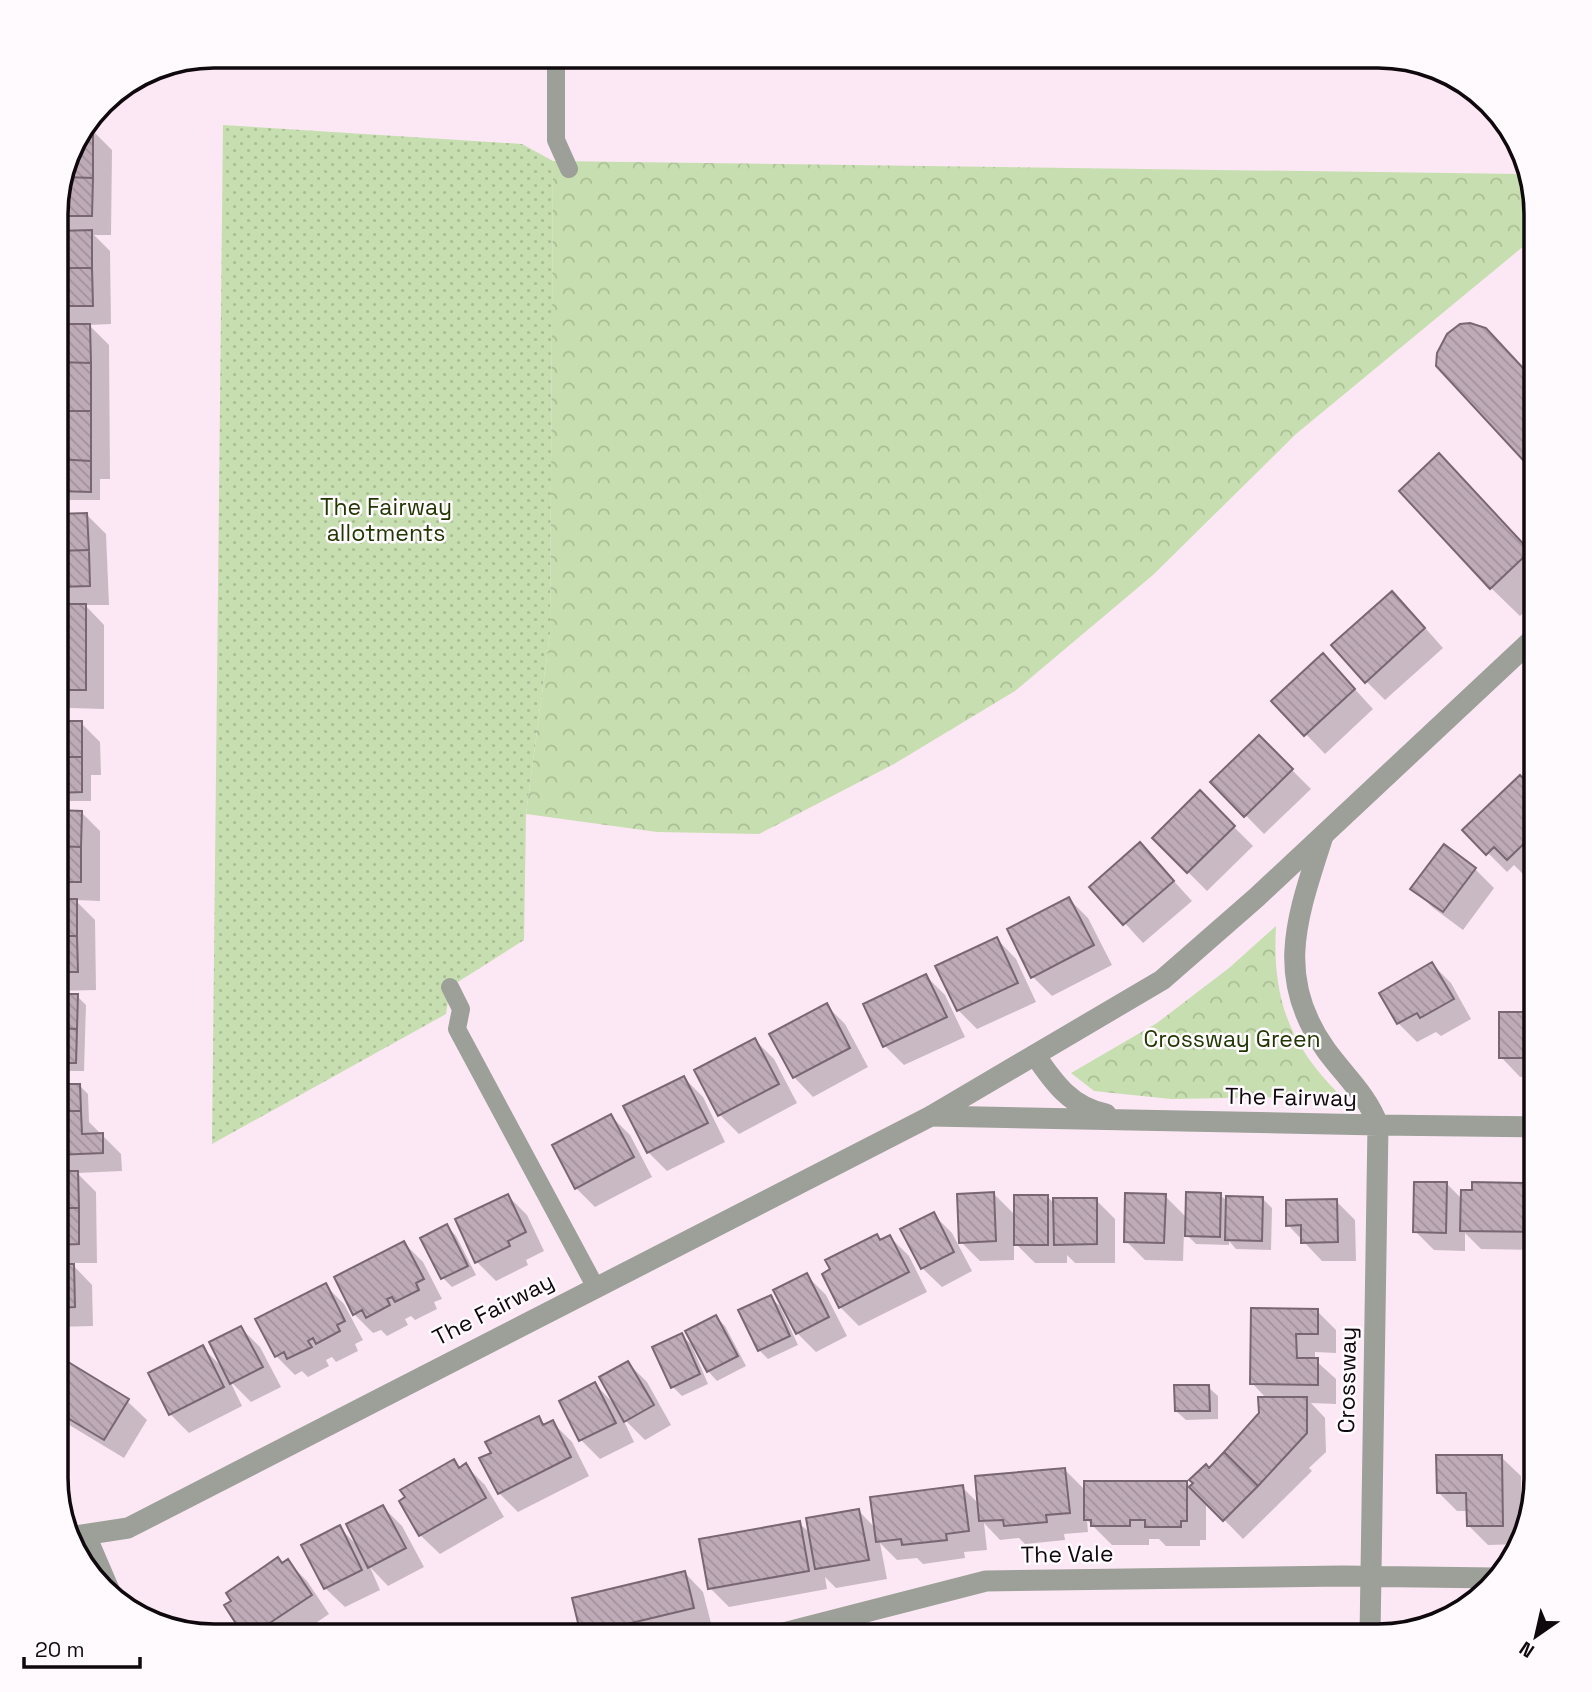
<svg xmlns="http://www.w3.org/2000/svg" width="1592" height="1692" font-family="'Space Grotesk',sans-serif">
<defs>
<pattern id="grass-dots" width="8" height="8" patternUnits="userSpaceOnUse" patternTransform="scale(1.75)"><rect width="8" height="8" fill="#c7dfb0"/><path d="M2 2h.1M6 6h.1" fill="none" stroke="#aabe96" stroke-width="1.8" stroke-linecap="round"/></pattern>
<pattern id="park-crowns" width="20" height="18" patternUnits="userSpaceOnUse" patternTransform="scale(1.75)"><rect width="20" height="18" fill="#c7dfb0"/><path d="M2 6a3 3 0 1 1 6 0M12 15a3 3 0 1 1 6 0" fill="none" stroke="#aabe96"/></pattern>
<pattern id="building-back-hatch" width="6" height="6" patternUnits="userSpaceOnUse" patternTransform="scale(1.75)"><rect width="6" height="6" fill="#beabb7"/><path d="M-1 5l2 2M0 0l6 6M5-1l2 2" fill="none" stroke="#a2929c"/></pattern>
</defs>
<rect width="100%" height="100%" fill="#fce8f4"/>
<path fill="url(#grass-dots)" d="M223,125L522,144L553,161L550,633L526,814L524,940L450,987L446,1014L212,1144Z"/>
<path fill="url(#park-crowns)" d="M553,161L1522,174L1536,213V236L1296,434L1153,575L1015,691L894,764L759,834L657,832L526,814L550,633Z
M1276,926C1272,998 1289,1045 1341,1096L1171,1099L1094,1091L1071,1073L1157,1023L1229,968Z"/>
<path fill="#0003" d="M1172,56H1243L1242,60L1174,59Z
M1254,56H1323V63L1258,60Z
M82,131H93L112,150L111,235H94L110,251L111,324L89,325L109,345L110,479H100V500H56L65,326L56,317V232H64L56,224V203L72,144Z
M1467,484L1536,558V601L1520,616L1491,588Z
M56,515H87L106,534L109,605H85L104,625V709L70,708L56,695V606H60L56,602Z
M1411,612L1443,648L1385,700L1366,681Z
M1342,675L1373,709L1325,754L1274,701Z
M56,722L81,723L100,742L101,775H91V801H56Z
M1259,737L1311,789L1264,834L1213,782Z
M1200,793L1253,846L1207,891L1154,838Z
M1536,794V869L1527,878L1514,865L1507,872L1465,830Z
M56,812H81L100,831V901L75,900L95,920L96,990L56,991Z
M1140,844L1192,901L1143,943L1092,887Z
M1475,869L1494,888L1463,930L1432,907L1413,888Z
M1069,899L1088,918L1112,965L1052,996L1033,977Z
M997,939L1016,959L1036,1002L977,1029L958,1010Z
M1432,964L1451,983L1471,1019L1441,1036L1436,1032L1417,1042L1398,1023L1381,993Z
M926,976L945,995L965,1037L904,1065L885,1046L865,1005Z
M56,996H77L86,1005L84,1071H56Z
M826,1005L845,1024L868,1067L813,1097L794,1077Z
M1536,1014V1077H1520L1501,1057Z
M755,1040L774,1059L797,1103L739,1134L720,1115Z
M684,1078L703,1097L725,1142L667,1171L648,1152Z
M79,1085L88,1094L89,1122L121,1154L122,1171L77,1173L96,1192L97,1263H71L92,1285L93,1326L56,1327V1086Z
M611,1116L630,1135L652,1177L595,1207L576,1188Z
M1447,1184L1463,1200L1528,1184L1536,1193V1250L1481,1249L1465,1233V1251L1434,1250L1415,1231Z
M994,1194L1016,1216L1048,1197L1055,1205L1096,1200L1115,1219V1263H1075L1067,1255V1263H1035L1014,1242V1260L980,1261L961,1242Z
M1220,1195L1228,1202L1263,1199L1272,1208L1271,1250L1236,1249L1229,1241V1245L1196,1244L1184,1232L1183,1261L1145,1260L1126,1241L1165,1196L1187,1218Z
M508,1196L527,1215L544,1251L526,1260L528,1265L496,1281L477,1262Z
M1336,1201L1355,1220L1356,1261H1322L1288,1225Z
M933,1214L952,1233L972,1271L942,1287L922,1268Z
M447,1226L456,1236L476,1275L452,1287L443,1278L423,1239Z
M876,1236L882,1241L890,1237L909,1256L927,1292L859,1326L840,1307Z
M404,1243L423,1262L442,1299L434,1302L437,1309L415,1320L411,1316L405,1319L408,1325L387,1336L381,1330L373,1333L354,1314Z
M807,1276L826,1295L847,1336L816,1352L797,1333Z
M325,1285L344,1304L363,1340L355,1344L358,1351L336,1362L332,1357L326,1360L329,1366L308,1377L302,1371L295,1375L276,1356Z
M770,1297L780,1306L798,1345L768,1359L759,1350Z
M1253,1310L1317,1311L1336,1330V1353L1315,1352V1360L1336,1379V1404L1311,1403L1325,1418L1326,1452L1309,1468L1312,1471L1243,1539L1206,1501V1540H1200V1546H1166L1159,1539H1149V1545H1112L1087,1520L1088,1532L1064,1534L1065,1540L1025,1544L1019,1538L1000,1540L984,1523L987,1550L964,1552L965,1558L923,1564L917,1558L897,1560L880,1543L887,1579L836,1588L825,1577L827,1589L729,1607L710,1588L799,1523L811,1534L859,1511L876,1529L962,1487L979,1504L1065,1470L1086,1491L1187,1483L1191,1487L1245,1434L1242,1431L1260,1414L1267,1399L1252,1383Z
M716,1317L725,1326L746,1366L717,1381L708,1371L687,1332Z
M241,1328L260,1347L281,1387L251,1402L230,1381L242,1406L189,1433L170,1414L202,1347L224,1369Z
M681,1335L691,1344L708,1384L682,1396L673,1387Z
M628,1363L647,1382L671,1425L645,1440L622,1417L634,1442L600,1459L581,1440L561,1402L595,1384L616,1406Z
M56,1367L127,1401L147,1420L124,1458L56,1417Z
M1208,1387L1218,1396V1419L1186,1420L1176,1411Z
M538,1418L546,1426L552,1422L572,1442L589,1476L518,1512L499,1493L493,1454Z
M1501,1457L1521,1476V1544L1488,1545L1468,1525V1511H1457L1438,1492Z
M454,1461L461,1469L466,1466L485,1485L504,1517L440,1554L420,1535L401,1501Z
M383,1507L402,1526L424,1567L388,1586L370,1567L380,1590L345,1607L325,1588L340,1528L358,1546Z
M287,1561L307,1581L329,1614L297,1636H246L283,1564Z
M684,1572L703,1592L712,1627L673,1636L583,1634Z"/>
<path fill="url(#building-back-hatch)" stroke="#786772" stroke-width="2" d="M84,129H93V178L63,177L72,144Z
M63,177L93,178L92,216H56Z
M92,230V268H56V231Z
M56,268H92L93,306H56Z
M1470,323L1486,328L1536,382V474L1436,366L1437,353L1447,334L1460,324Z
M56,324H90L91,363L56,362Z
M56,362L91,363V411H56Z
M56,411H91V461L56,459Z
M1439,453L1530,551L1490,589L1399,491Z
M56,459L91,461V492L56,491Z
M87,513L89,550L56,551V514Z
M89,550L90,586L56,587V551Z
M1392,591L1425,628L1365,683L1331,645Z
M56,604H86V690H56Z
M1323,653L1355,689L1304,736L1271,701Z
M56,721H82V757H56Z
M1259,735L1293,769L1244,817L1210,782Z
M56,757H82V792L56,793Z
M1520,775L1536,791V832L1507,860L1494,847L1486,855L1462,830Z
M1200,790L1235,826L1187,873L1152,838Z
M56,810L82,811L81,847L56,846Z
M1140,842L1174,881L1123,925L1089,887Z
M1444,844L1476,868L1443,912L1410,889Z
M56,846L81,847V882H56Z
M1069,897L1094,945L1031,978L1007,929Z
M56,899H77V936H56Z
M56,936H77L78,972H56Z
M997,937L1018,983L957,1011L935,966Z
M1432,962L1454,999L1420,1018L1417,1013L1397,1024L1379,993Z
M926,974L947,1017L883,1047L863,1004Z
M56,994H78L77,1029L56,1028Z
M827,1003L850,1048L793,1078L769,1034Z
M1499,1012H1536V1058H1499Z
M56,1028L77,1029L76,1063H56Z
M755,1038L779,1084L718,1116L694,1070Z
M684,1076L708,1123L647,1153L623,1106Z
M56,1084H80L81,1111H56Z
M56,1111H81L82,1134L103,1133V1153L56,1155Z
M611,1114L634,1157L575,1189L552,1145Z
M56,1171H78L79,1208H56Z
M1414,1182H1447L1446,1233L1413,1232Z
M1472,1182L1528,1183V1190L1536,1191V1232L1460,1231L1461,1190H1472Z
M994,1192L996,1241L959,1243L957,1194Z
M1186,1192L1221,1193L1220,1237L1185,1236Z
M1125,1193L1166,1194L1164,1243L1124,1242Z
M508,1194L526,1232L508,1241L510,1246L475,1263L455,1219Z
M1014,1195H1048V1245H1014Z
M1226,1196L1263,1197L1262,1241L1225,1240Z
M1053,1198H1097V1244L1054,1245Z
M1337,1199L1338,1242L1301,1243V1225L1286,1226V1200Z
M56,1208H79V1244L56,1245Z
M934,1212L954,1252L921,1269L900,1229Z
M447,1224L468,1266L441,1279L420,1238Z
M877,1234L880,1240L890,1235L909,1272L839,1308L822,1274L830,1269L825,1260Z
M404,1241L424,1279L416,1283L419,1290L395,1302L392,1297L387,1299L390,1305L366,1318L362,1310L353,1315L334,1277Z
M56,1264H74L75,1307L56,1308Z
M807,1273L829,1317L796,1334L773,1290Z
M326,1283L345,1321L337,1325L340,1331L316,1344L313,1338L308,1341L312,1347L287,1359L284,1352L275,1357L255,1319Z
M771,1295L790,1336L758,1351L738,1310Z
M1251,1308L1318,1309V1334H1296L1297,1358H1318V1385L1250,1384Z
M716,1315L738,1356L707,1372L685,1331Z
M241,1326L263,1367L230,1384L209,1342Z
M682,1333L700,1374L671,1388L652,1347Z
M203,1345L224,1387L169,1415L148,1373Z
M60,1357L129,1399L104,1440L56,1411V1363Z
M628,1361L654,1405L624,1422L599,1377Z
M595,1382L616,1423L579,1441L559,1401Z
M1174,1385H1209L1210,1411H1175Z
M1258,1397H1307V1433L1258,1486L1224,1452L1259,1413Z
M539,1416L543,1425L553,1420L571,1457L498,1494L479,1458L491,1453L485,1442Z
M1224,1452L1258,1486L1223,1521L1189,1487L1193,1483L1189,1480L1206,1464L1209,1468Z
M1436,1455H1502L1503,1526H1467L1466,1493H1437Z
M454,1459L459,1468L466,1463L486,1498L419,1536L399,1501L405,1497L400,1490Z
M1525,1462H1536V1479L1524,1530Z
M1065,1468L1070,1513L1046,1515L1047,1522L1004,1526L1003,1520L979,1521L975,1476Z
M1084,1481H1187V1521H1181V1527H1145V1520H1130V1526H1091V1520H1084Z
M963,1485L969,1531L946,1534L947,1540L902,1545L901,1539L876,1542L870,1497Z
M383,1505L406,1548L368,1568L346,1524Z
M859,1509L869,1560L815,1569L806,1518Z
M800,1521L809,1571L708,1589L699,1539Z
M340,1525L362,1570L324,1589L301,1545Z
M278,1557L282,1563L288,1559L312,1595L250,1636H244L224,1605L231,1601L226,1593Z
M685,1571L694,1608L581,1635L572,1598Z
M468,1625L473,1636H443Z"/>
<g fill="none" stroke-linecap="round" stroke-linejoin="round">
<path stroke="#9ca098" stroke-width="18" d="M556,56V140L569,169
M450,987L461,1009L457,1029L595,1286"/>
<path stroke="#9ca098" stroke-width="21" d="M1035,1055C1054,1083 1071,1107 1106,1114
M931,1116L1378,1125C1368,1096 1344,1075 1326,1050C1273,976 1298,915 1323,836
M86,1536L110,1592
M772,1636L986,1581L1343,1576L1495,1578
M1370,1636L1378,1125L1536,1127"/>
<path stroke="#9ca098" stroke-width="21" d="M76,1536L128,1528L931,1116L1162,980L1257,897L1536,636"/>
</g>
<g text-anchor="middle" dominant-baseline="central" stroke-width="5" stroke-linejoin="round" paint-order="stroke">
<g font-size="23" fill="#213700" stroke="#fefafd">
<text x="386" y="507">The Fairway<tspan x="386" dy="26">allotments</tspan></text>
<text x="1232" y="1039">Crossway Green</text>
</g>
<g font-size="23" fill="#0f090d" stroke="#fefafd">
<text transform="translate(1291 1097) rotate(1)">The Fairway</text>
<text transform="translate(493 1309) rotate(-27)">The Fairway</text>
<text transform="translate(1347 1380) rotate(-89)">Crossway</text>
<text transform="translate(1067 1554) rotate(-1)">The Vale</text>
</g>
</g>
<path d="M0 0H1592V1692H0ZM214 68H1378A146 146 0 0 1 1524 214V1478A146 146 0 0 1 1378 1624H214A146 146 0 0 1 68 1478V214A146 146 0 0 1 214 68Z" fill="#fefafd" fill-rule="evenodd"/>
<path fill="none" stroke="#0f090d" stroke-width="3.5" d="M214 68H1378A146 146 0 0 1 1524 214V1478A146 146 0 0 1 1378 1624H214A146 146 0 0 1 68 1478V214A146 146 0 0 1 214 68Z"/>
<g transform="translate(1536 1636) rotate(214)" stroke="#fefafd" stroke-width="5" paint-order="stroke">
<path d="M0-5L12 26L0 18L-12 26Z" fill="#0f090d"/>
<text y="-10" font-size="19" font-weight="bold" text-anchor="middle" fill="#0f090d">N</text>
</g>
<path d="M24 1657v10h116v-10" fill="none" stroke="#0f090d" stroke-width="3.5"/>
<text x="35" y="1657" font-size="21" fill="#0f090d" stroke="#fefafd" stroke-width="5" paint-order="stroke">20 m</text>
</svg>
